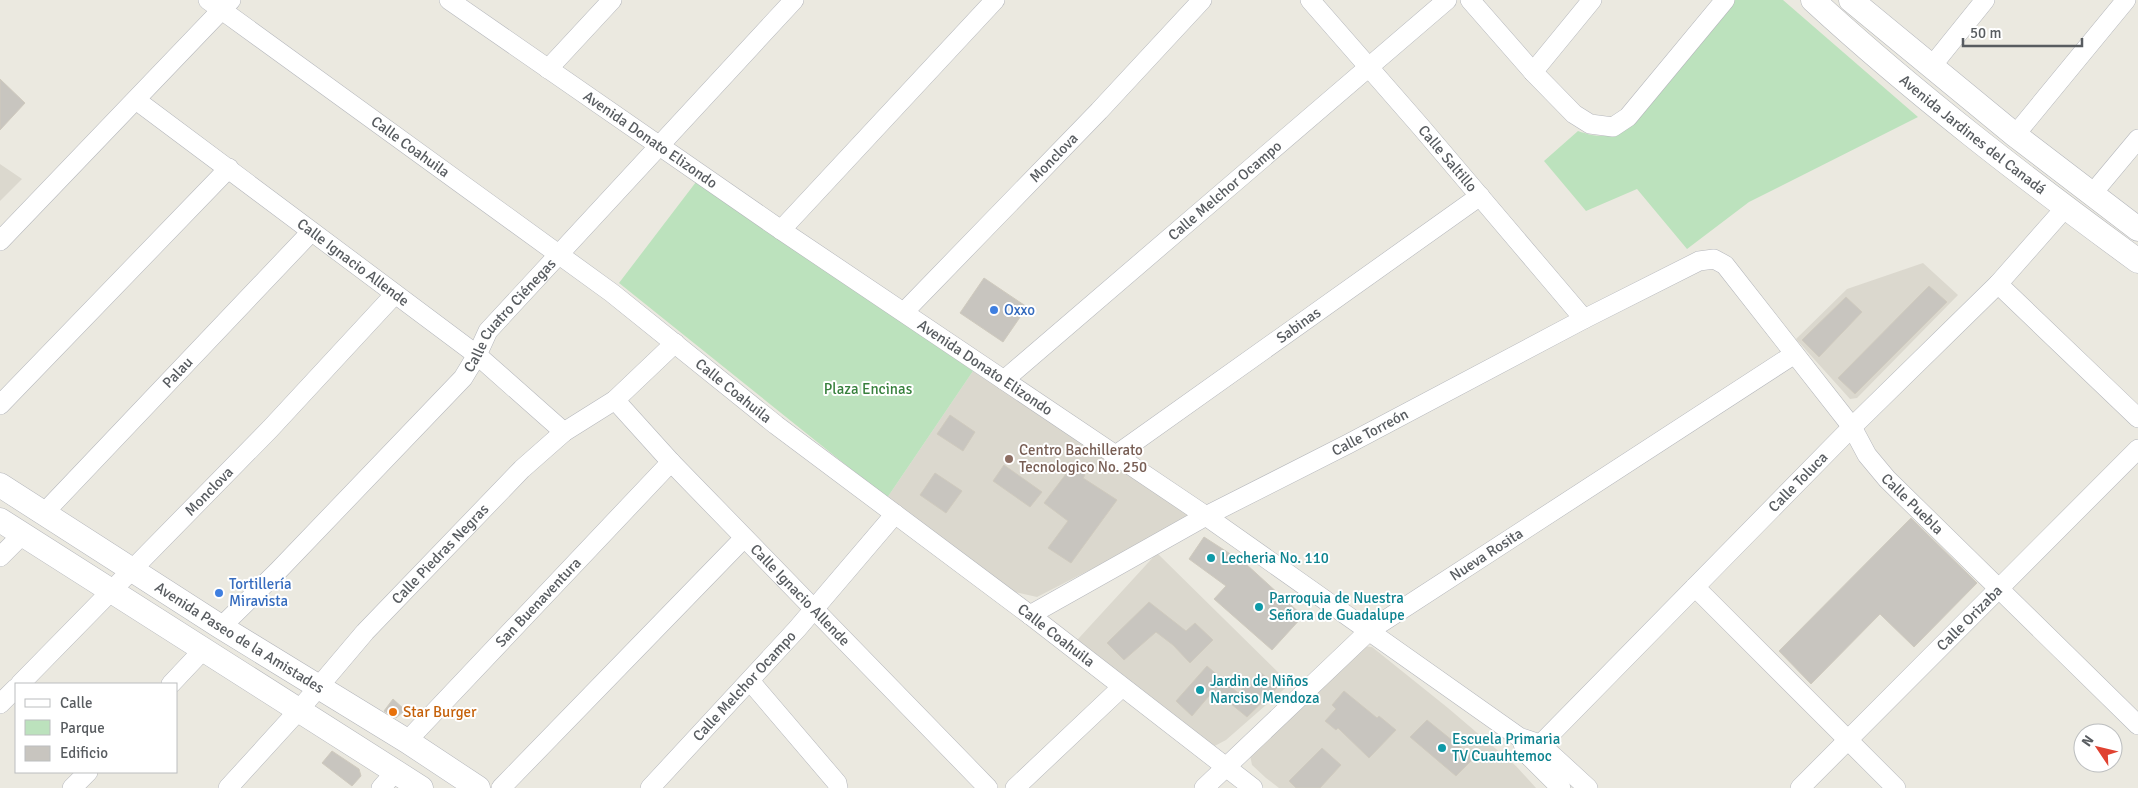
<svg xmlns="http://www.w3.org/2000/svg" width="2138" height="788" font-family="Signika,sans-serif">
<rect width="100%" height="100%" fill="#ebe9e0"/>
<path fill="#dbd8ce" d="M0,164L22,179L0,201Z
M1923,263L1958,295L1857,398L1850,399L1796,339L1847,289Z
M973,371L1193,517L1037,597L1015,592L887,498Z
M1157,553L1290,684L1226,740L1207,750L1068,650Z
M1362,646L1372,647L1448,708L1516,766L1536,788H1279L1266,778L1252,765L1250,755Z"/>
<path fill="#bce2bd" d="M1735,0H1783L1918,117L1749,202L1687,249L1637,189L1586,211L1544,161L1578,131C1599,138 1606,138 1625,128Z
M696,182L973,371L887,498L619,283Z"/>
<path fill="#c8c5bf" stroke="#cfcabe" d="M0,79L25,103L0,130Z
M984,278L1027,307L1003,342L960,313Z
M1929,286L1947,302L1855,394L1838,378Z
M1846,297L1862,312L1819,357L1802,340Z
M950,415L975,432L963,451L937,434Z
M1004,465L1042,492L1030,507L993,481Z
M1072,466L1085,475L1083,478L1117,500L1071,563L1048,548L1068,521L1044,503Z
M935,473L962,491L946,513L920,495Z
M1911,518L1977,583L1914,647L1880,614L1811,684L1779,651Z
M1204,537L1246,564L1303,616L1272,650L1214,599L1226,586L1189,559Z
M1149,602L1186,631L1195,623L1213,640L1190,663L1173,645L1156,632L1124,660L1107,643Z
M1207,666L1238,693L1260,672L1278,687L1247,717L1214,690L1192,716L1176,701Z
M1344,691L1377,718L1379,716L1396,730L1369,758L1338,728L1336,730L1325,721L1336,709L1332,705Z
M393,699L405,710L396,718L384,711Z
M1427,720L1474,758L1456,776L1410,737Z
M1322,748L1341,765L1320,788H1296L1289,781Z
M332,751L359,769L361,776L352,786L322,763Z"/>
<g fill="none" stroke-linecap="round" stroke-linejoin="round">
<g stroke="#b5b7bc" stroke-width="20">
<g id="minor">
<path id="s1" d="M208,0L612,293L776,425L1030,615L1253,788"/>
<path id="s2" d="M449,0L781,230L1206,516L1519,737L1540,744L1588,788"/>
<path id="s3" d="M1310,0L1421,127L1584,319"/>
<path d="M1470,0L1533,72L1574,114L1590,124L1613,127L1628,117L1725,0"/>
<path d="M1931,67L1985,0"/>
<path d="M548,69L612,0"/>
<path d="M1533,72L1592,0"/>
<path id="s4" d="M136,100L477,355L564,432"/>
<path d="M2015,135L2126,0"/>
<path d="M2092,194L2138,139"/>
<path d="M781,230L995,0"/>
<path d="M0,241L231,0"/>
<path d="M1998,284L2138,418"/>
<path id="s5" d="M904,312L1099,111L1202,0"/>
<path id="s6" d="M1004,380L1447,0"/>
<path id="s7" d="M615,400L671,462L988,788"/>
<path d="M0,405L229,168"/>
<path id="s8" d="M1116,455L1480,196"/>
<path id="s9" d="M44,513L311,232"/>
<path d="M0,557L23,534"/>
<path d="M1695,587L1896,788"/>
<path id="s10" d="M1030,615L1206,516L1348,444L1584,319L1699,261L1714,259L1725,265L1852,427L1867,455L1887,479L2138,725"/>
<path id="s11" d="M221,627L277,572L463,378L477,355L488,331L794,0"/>
<path d="M750,681L837,783L838,788"/>
<path id="s12" d="M20,684L270,429L395,294"/>
<path d="M171,684L204,649"/>
<path d="M0,704L16,688"/>
<path id="s13" d="M407,741L671,462"/>
<path d="M1523,744L1529,756L1561,788"/>
<path id="s14" d="M1529,756L1852,427L1998,284L2065,208"/>
<path d="M72,788L88,772"/>
<path id="s15" d="M228,788L299,710L365,632L522,469L564,432L615,400L675,343"/>
<path d="M381,788L396,771"/>
<path d="M501,788L744,538"/>
<path id="s16" d="M650,788L797,629L895,514"/>
<path d="M1015,788L1122,687"/>
<path id="s17" d="M1204,788L1370,630L1793,355"/>
<path id="s18" d="M1800,788L2138,449"/>
</g>
</g>
<g stroke="#b5b7bc" stroke-width="25">
<g id="tertiary">
<path id="s19" d="M1813,0C1915,94 2026,179 2138,261"/>
<path d="M1851,0L2015,135L2138,229"/>
<path id="s20" d="M0,485L221,627L407,741L478,788"/>
<path d="M0,520L421,788"/>
</g>
</g>
<use href="#minor" stroke="#fff" stroke-width="19"/>
<use href="#tertiary" stroke="#fff" stroke-width="24"/>
</g>
<g fill="#3f7fe0" stroke="#fff" stroke-width="2">
<circle cx="994" cy="310" r="5"/>
<circle cx="219" cy="593" r="5"/>
</g>
<circle fill="#8d6e63" stroke="#fff" stroke-width="2" cx="1009" cy="459" r="5"/>
<g fill="#0f9aa8" stroke="#fff" stroke-width="2">
<circle cx="1211" cy="558" r="5"/>
<circle cx="1259" cy="607" r="5"/>
<circle cx="1200" cy="690" r="5"/>
<circle cx="1442" cy="748" r="5"/>
</g>
<circle fill="#e8710a" stroke="#fff" stroke-width="2" cx="393" cy="712" r="5"/>
<g text-anchor="middle" dominant-baseline="central" stroke-width="4" stroke-linejoin="round" paint-order="stroke">
<g font-size="15" fill="#585c60" stroke="#fff">
<text stroke="none"><textPath href="#s19" startOffset="209">Avenida Jardines del Canadá</textPath></text>
<text stroke="none"><textPath href="#s2" startOffset="245">Avenida Donato Elizondo</textPath></text>
<text stroke="none"><textPath href="#s1" startOffset="250">Calle Coahuila</textPath></text>
<text stroke="none"><textPath href="#s5" startOffset="215">Monclova</textPath></text>
<text stroke="none"><textPath href="#s3" startOffset="210">Calle Saltillo</textPath></text>
<text stroke="none"><textPath href="#s6" startOffset="291">Calle Melchor Ocampo</textPath></text>
<text stroke="none"><textPath href="#s4" startOffset="271">Calle Ignacio Allende</textPath></text>
<text stroke="none"><textPath href="#s11" startOffset="426">Calle Cuatro Ciénegas</textPath></text>
<text stroke="none"><textPath href="#s8" startOffset="224">Sabinas</textPath></text>
<text stroke="none"><textPath href="#s2" startOffset="650">Avenida Donato Elizondo</textPath></text>
<text stroke="none"><textPath href="#s9" startOffset="194">Palau</textPath></text>
<text stroke="none"><textPath href="#s1" startOffset="655">Calle Coahuila</textPath></text>
<text stroke="none"><textPath href="#s10" startOffset="386">Calle Torreón</textPath></text>
<text stroke="none"><textPath href="#s14" startOffset="384">Calle Toluca</textPath></text>
<text stroke="none"><textPath href="#s12" startOffset="270">Monclova</textPath></text>
<text stroke="none"><textPath href="#s10" startOffset="1089">Calle Puebla</textPath></text>
<text stroke="none"><textPath href="#s15" startOffset="316">Calle Piedras Negras</textPath></text>
<text stroke="none"><textPath href="#s17" startOffset="368">Nueva Rosita</textPath></text>
<text stroke="none"><textPath href="#s7" startOffset="269">Calle Ignacio Allende</textPath></text>
<text stroke="none"><textPath href="#s13" startOffset="191">San Buenaventura</textPath></text>
<text stroke="none"><textPath href="#s18" startOffset="240">Calle Orizaba</textPath></text>
<text stroke="none"><textPath href="#s1" startOffset="1060">Calle Coahuila</textPath></text>
<text stroke="none"><textPath href="#s20" startOffset="284">Avenida Paseo de la Amistades</textPath></text>
<text stroke="none"><textPath href="#s16" startOffset="139">Calle Melchor Ocampo</textPath></text>
</g>
<g font-size="15" fill="#366cbe" stroke="#fff" text-anchor="start">
<text x="1004" y="310">Oxxo</text>
<text x="229" y="584">Tortillería<tspan x="229" dy="17">Miravista</tspan></text>
</g>
<g font-size="15" fill="#38803d" stroke="#fff">
<text x="868" y="389">Plaza Encinas</text>
</g>
<g font-size="15" fill="#785e54" stroke="#fff" text-anchor="start">
<text x="1019" y="450">Centro Bachillerato<tspan x="1019" dy="17">Tecnologico No. 250</tspan></text>
</g>
<g font-size="15" fill="#0d838f" stroke="#fff" text-anchor="start">
<text x="1221" y="558">Lecheria No. 110</text>
<text x="1269" y="598">Parroquia de Nuestra<tspan x="1269" dy="17">Señora de Guadalupe</tspan></text>
<text x="1210" y="681">Jardin de Niños<tspan x="1210" dy="17">Narciso Mendoza</tspan></text>
<text x="1452" y="739">Escuela Primaria<tspan x="1452" dy="17">TV Cuauhtemoc</tspan></text>
</g>
<g font-size="15" fill="#c56008" stroke="#fff" text-anchor="start">
<text x="403" y="712">Star Burger</text>
</g>
</g>
<rect x="15" y="683" width="162" height="90" fill="#ffffff" stroke="#bcbebf"/>
<rect x="25" y="699" width="25" height="8" fill="#ffffff" stroke="#bcbebf"/>
<text x="60" y="708" font-size="15" fill="#585c60">Calle</text>
<rect x="25" y="720" width="25" height="15" fill="#bce2bd" stroke="#bcbebf"/>
<text x="60" y="733" font-size="15" fill="#585c60">Parque</text>
<rect x="25" y="746" width="25" height="15" fill="#c8c5bf" stroke="#bcbebf"/>
<text x="60" y="758" font-size="15" fill="#585c60">Edificio</text>
<g transform="translate(2098 748) rotate(305)"><circle r="24" fill="#ffffff" stroke="#bcbebf"/>
<path d="M0-4L9 19L0 12L-9 19Z" fill="#e04231"/>
<text y="-8" font-size="14" font-weight="bold" text-anchor="middle" fill="#585c60">N</text>
</g>
<path d="M1963 38v8h119v-8" fill="none" stroke="#585c60" stroke-width="2.5"/>
<text x="1970" y="38" font-size="15" fill="#585c60" stroke="#ffffff" stroke-width="4" paint-order="stroke">50 m</text>
</svg>
